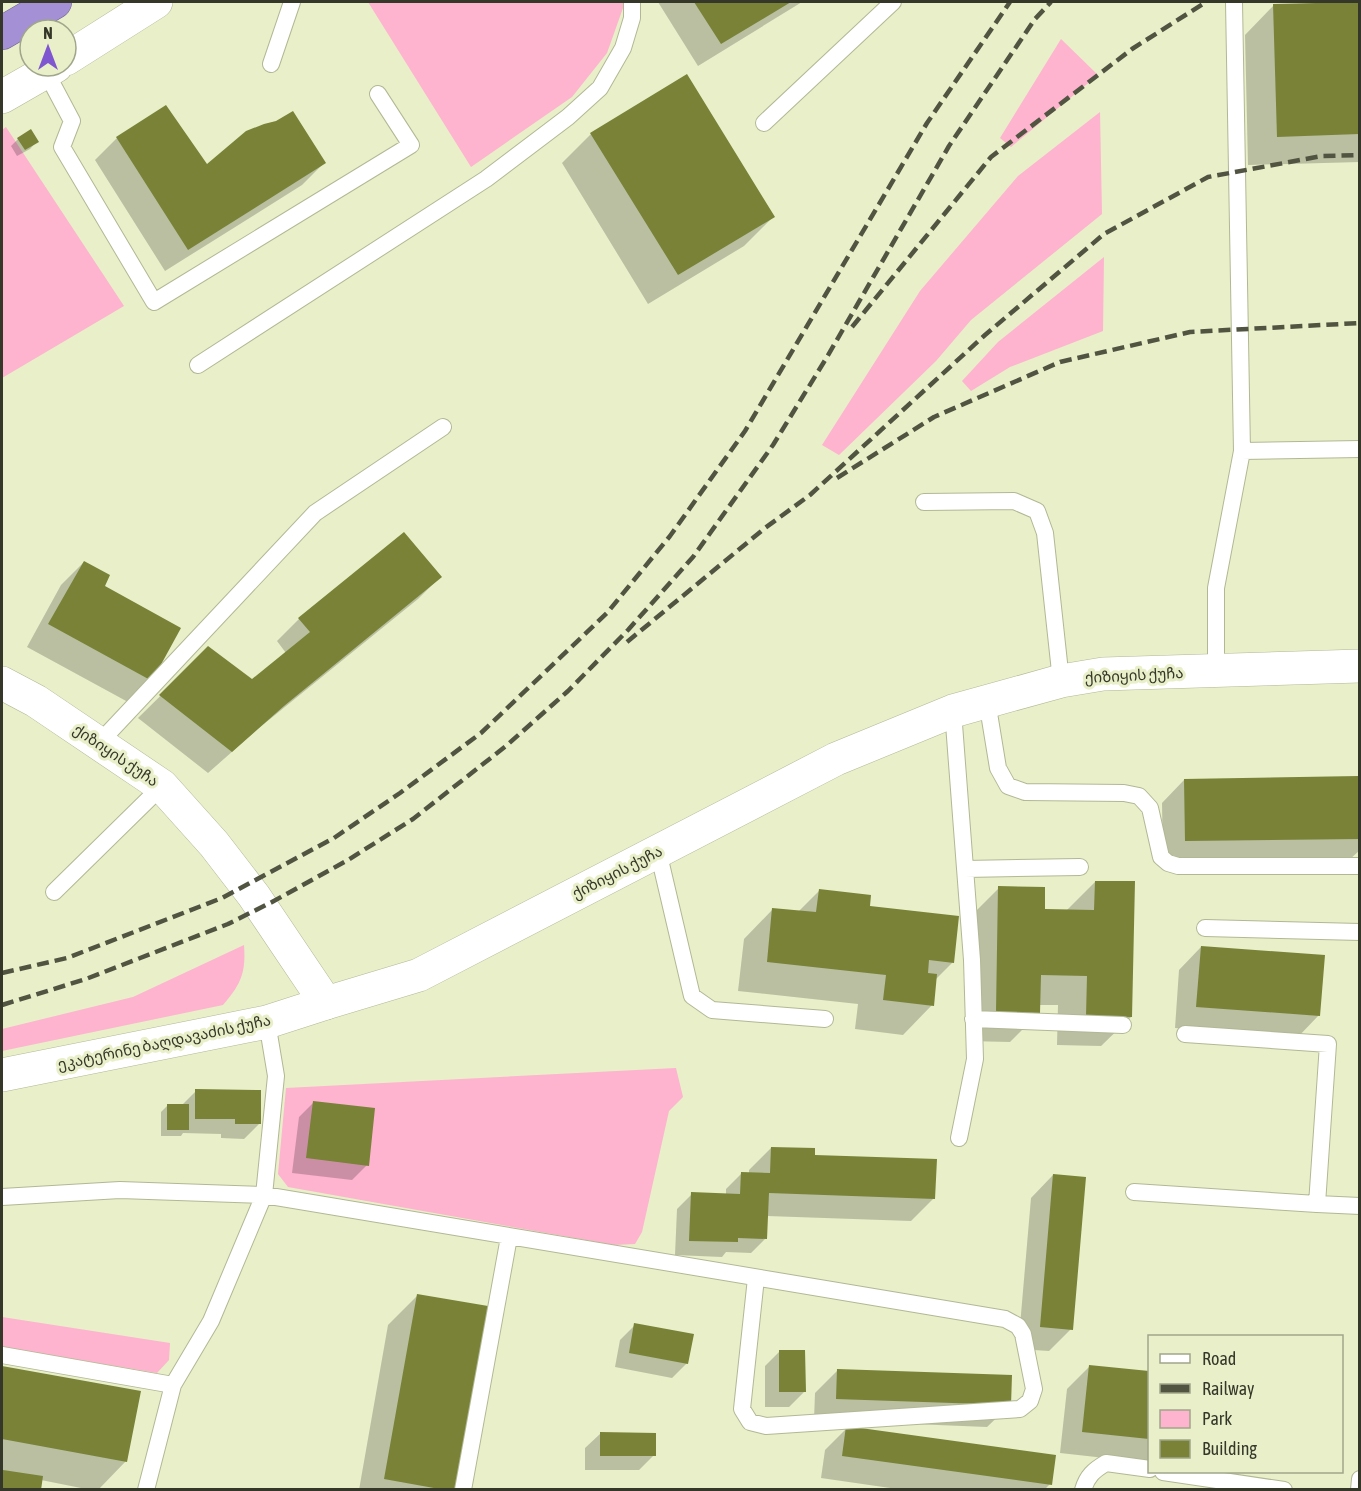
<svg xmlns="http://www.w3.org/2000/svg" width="1361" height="1491" font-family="'Asap Condensed','Noto Sans Georgian',sans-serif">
<rect width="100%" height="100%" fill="#e8efc9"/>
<path fill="#feb3cf" d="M368,2H623V8L607,53L572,97L471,167Z
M1061,39L1098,75L1011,147L1000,138Z
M1100,112L1102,214L971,320L936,361L839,455L822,445L920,291L1018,176Z
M6,127L124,306L2,378V130Z
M1104,257L1103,331L1010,367L971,391L962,381L998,342Z
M244,945C246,973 241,984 223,1005L2,1051V1029L133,997Z
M676,1068L683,1097L669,1111L642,1232L635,1244L614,1245L288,1187L278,1174L286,1088Z
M2,1317L170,1343L169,1360L157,1373L2,1347Z"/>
<path fill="#0003" d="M658,2H802L698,66Z
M1360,3V162L1248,165L1245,35L1274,5Z
M591,134L773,217L744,246L648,304L562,163Z
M117,138L207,166L324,163L302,185L165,271L95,160Z
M18,139L37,141L30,149L17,156L11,146Z
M84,562L103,586L151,680L128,702L27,647L61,585Z
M440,577L418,599L259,728L208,773L138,718L209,648L252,681L286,653L277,641L299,619Z
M1360,777V850L1349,860L1163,863L1162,803L1184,780Z
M1095,882L1131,1017L1101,1046L1057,1045L1058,1005H1039V1013L1010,1042L967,1041L970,917L999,888L1043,911H1066Z
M819,891L953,962L935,980L932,1005L903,1035L855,1029L858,1004L738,991L744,939L773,909L798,912Z
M1201,947L1319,1015L1297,1038L1175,1028L1179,970Z
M196,1091L259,1124L244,1139L221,1138V1134L183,1133L181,1136H161V1112L168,1105L181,1106Z
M314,1102L367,1165L352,1180L292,1173L299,1117Z
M771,1148L813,1156L934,1198L911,1221L767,1216L766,1238L751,1253L726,1252L722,1257L675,1255L677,1209L692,1194L726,1195V1189L741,1174H749V1170Z
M1053,1175L1071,1329L1049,1351L1018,1349L1031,1198Z
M418,1295L454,1490H359L388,1325Z
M635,1325L687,1363L672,1378L615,1367L620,1340Z
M780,1351L804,1392L789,1407H765V1366Z
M1090,1366L1150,1372V1463L1060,1453L1067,1389Z
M2,1367L139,1392L126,1461L98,1490H91L41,1480L39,1490H2Z
M838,1370L1010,1405L987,1427L814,1420L815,1393Z
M847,1428L1050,1484L1044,1490H904L821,1478L825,1450Z
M600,1434L654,1455L639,1470H585V1448Z"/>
<path fill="#798237" d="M694,2H791L721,44Z
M1359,2V134L1277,137L1273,4Z
M687,74L775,217L678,275L590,133Z
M166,105L207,164L246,131L264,124L276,121L293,111L326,163L188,250L116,137Z
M31,129L39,142L25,150L17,138Z
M404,532L442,577L284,706L232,752L159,695L208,646L252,679L310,632L298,618Z
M84,561L110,575L105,586L181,628L152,681L48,624Z
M1359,776V839L1185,841L1184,779Z
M1095,881H1135L1132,1017L1086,1016L1087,976L1041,975L1040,1013L996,1012L998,886L1045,887V909L1094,910Z
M819,889L871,895L870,906L959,916L954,963L929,960L928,973L937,974L934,1006L883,1000L886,975L767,962L772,908L816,912Z
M1201,946L1325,955L1320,1016L1196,1007Z
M195,1089L261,1090V1124H235V1119H195Z
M313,1101L375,1108L369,1166L306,1158Z
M167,1104H189V1130H167Z
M771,1147L815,1148V1155L937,1159L935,1199L769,1193L767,1239L738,1238V1242L689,1241L691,1192L740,1194L741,1172L770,1173Z
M1053,1174L1086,1177L1073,1330L1040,1327Z
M417,1294L488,1306L456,1490H445L384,1479Z
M634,1323L694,1334L688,1364L629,1353Z
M779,1350H805L806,1392H779Z
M1089,1365L1149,1371V1439L1082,1432Z
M2,1366L141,1391L127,1462L2,1439Z
M837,1369L1012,1375L1011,1405L836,1399Z
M846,1426L1056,1455L1052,1485L842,1456Z
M600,1432L656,1433V1456H600Z
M3,1470L43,1476L41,1490H2Z"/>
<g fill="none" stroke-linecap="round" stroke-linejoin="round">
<g stroke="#b2b894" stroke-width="18">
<path id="service" d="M1234,2L1242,451L1360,449
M271,64L292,2
M46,72L72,121L62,147L154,302L411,145L378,94
M764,123L893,2
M198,365L486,179L568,117L600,88L623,48L632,18V2
M924,502L1014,501L1037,511L1045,533L1061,681
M1216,671V588L1242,451
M987,701L998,768L1008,786L1025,792L1124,793L1139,796L1150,808L1161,857L1168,863L1178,866H1360
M953,711L972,960L975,1059L959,1138
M99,743L315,513L443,427
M658,851L692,996L712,1010L825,1019
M965,869L1080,867
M54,892L162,786
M1205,928L1360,932
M973,1019L1123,1025
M1134,1192L1317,1204L1328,1044L1185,1034
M2,1197L120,1190L264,1195L1005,1319L1018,1326L1023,1334L1034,1389L1030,1401L1020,1409L766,1426L750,1422L742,1409L756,1278
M1317,1204L1360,1206
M2,1355L173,1385
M1163,1472L1284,1490
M146,1490L173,1385L211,1321L264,1195L276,1076L267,1022
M463,1490L509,1237
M1083,1490C1087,1476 1094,1470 1106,1463L1150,1469
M1359,1490L1360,1479"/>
</g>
<g stroke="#b2b894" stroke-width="34">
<path id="minor" d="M2,1075L267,1022L326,1003"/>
</g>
<g stroke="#b2b894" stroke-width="34">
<path id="tertiary" d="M66,59L156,2
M2,97L56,66
M2,683L36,701L162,786L214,844L254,896L326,1003L419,975L836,759L953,711L1061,681L1103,674L1360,666"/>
</g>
<g stroke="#6e6091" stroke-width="34">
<path id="trunk" d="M2,33L55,2"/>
</g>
<use href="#service" stroke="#fff" stroke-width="16"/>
<use href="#minor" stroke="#fff" stroke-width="33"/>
<use href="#tertiary" stroke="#fff" stroke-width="33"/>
<use href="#trunk" stroke="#a490d4" stroke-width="33"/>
<path stroke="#505441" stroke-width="4.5" stroke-dasharray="12 6" stroke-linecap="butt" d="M852,327L991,157L1132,49L1206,2
M837,478L934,417L1060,362L1190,332L1360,323
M627,642L765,528L810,495L985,335L1104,234L1208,177L1322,156L1360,155
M2,973L67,958L222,898L334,838L400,793L481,733L607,613L670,536L745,431L927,123L1010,2
M2,1005L86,979L228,924L272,902L348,860L413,819L506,746L568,691L628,630L693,557L773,445L827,357L949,146L1035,19L1051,2"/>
</g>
<g text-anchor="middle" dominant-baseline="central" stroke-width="6" stroke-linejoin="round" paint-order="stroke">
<g font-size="15" fill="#353829" stroke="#e8efc9">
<text transform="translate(1134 675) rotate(-3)">ქიზიყის ქუჩა</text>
<text transform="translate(116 755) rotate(34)">ქიზიყის ქუჩა</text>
<text transform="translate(617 872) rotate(-27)">ქიზიყის ქუჩა</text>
<text transform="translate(164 1042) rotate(-12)">ეკატერინე ბაღდავაძის ქუჩა</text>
</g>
</g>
<rect width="1361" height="1491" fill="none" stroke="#353829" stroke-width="6"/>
<rect x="1148" y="1335" width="195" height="138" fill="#e8efc9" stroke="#a0a689" stroke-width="1.5"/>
<rect x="1160" y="1354" width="30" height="9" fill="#ffffff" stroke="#a0a689" stroke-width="1.5"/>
<text x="1202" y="1365" font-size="18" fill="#353829">Road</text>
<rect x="1160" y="1384" width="30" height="9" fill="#505441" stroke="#a0a689" stroke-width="1.5"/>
<text x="1202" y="1395" font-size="18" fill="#353829">Railway</text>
<rect x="1160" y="1410" width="30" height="18" fill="#feb3cf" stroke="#a0a689" stroke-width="1.5"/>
<text x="1202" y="1425" font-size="18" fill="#353829">Park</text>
<rect x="1160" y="1440" width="30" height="18" fill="#798237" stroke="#a0a689" stroke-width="1.5"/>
<text x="1202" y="1455" font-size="18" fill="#353829">Building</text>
<g transform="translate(48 48)"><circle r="28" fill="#e8efc9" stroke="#a0a689" stroke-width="1.5"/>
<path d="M0-4.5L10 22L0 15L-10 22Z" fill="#7f56cf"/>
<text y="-9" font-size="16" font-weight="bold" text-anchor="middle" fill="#353829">N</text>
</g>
</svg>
